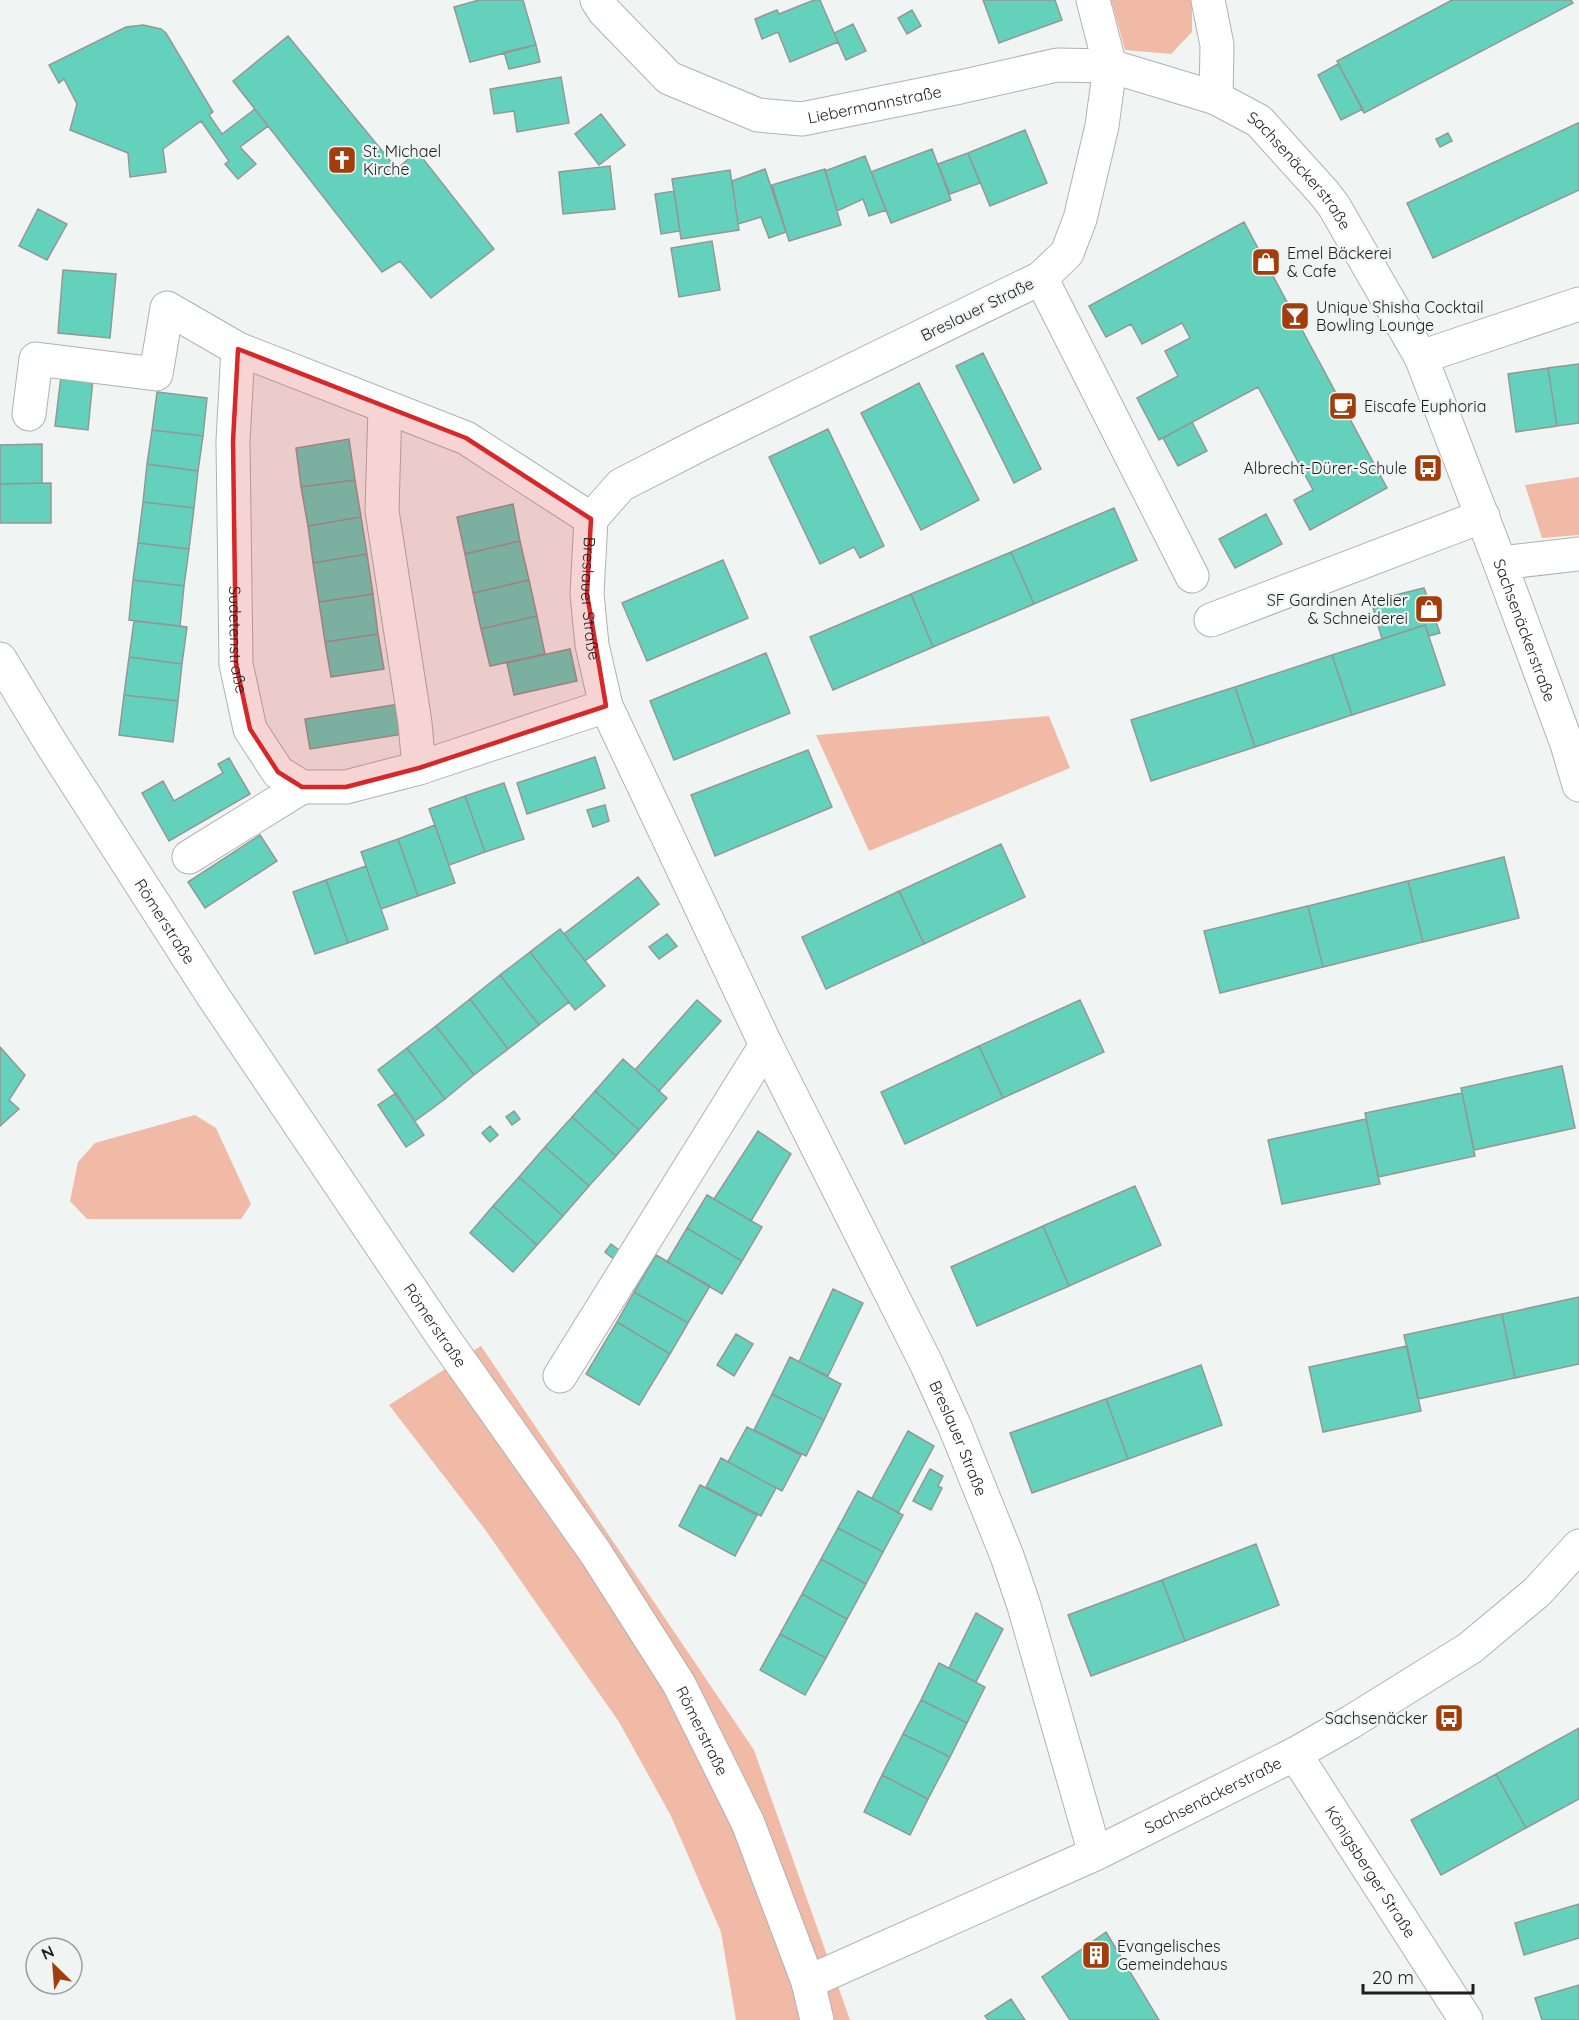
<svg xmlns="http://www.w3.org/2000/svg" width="1579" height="2020" font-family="Quicksand,sans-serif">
<rect width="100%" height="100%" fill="#f0f5f4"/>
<path fill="#f0baa6" d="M1111,0H1192V32L1171,54L1125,50Z
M1579,477V535L1542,538L1525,485Z
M1049,716L1070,768L869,851L816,735Z
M195,1115L216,1128L251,1204L241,1219H87L70,1201L78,1162L95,1143Z
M481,1346L754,1750L850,2020H736L721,1932L671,1816L619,1722L484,1528L389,1405Z"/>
<path fill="#64d1bd" stroke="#939897" stroke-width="1.5" d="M479,0H523L536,45L470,62L454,7Z
M814,0H820L838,42L790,62L778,32L762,39L755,19L777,10L779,14Z
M983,0H1055L1062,20L999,43Z
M1452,0H1571L1573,3L1364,113L1337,61Z
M912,10L921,26L907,34L898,18Z
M853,24L866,51L846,60L834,33Z
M143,25L161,29L166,33L213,112L209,115L222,134L255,109L268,126L240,147L256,164L238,179L225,164L229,161L201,121L163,149L166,172L130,177L128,153L70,130L77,104L64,79L59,83L49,65L126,27Z
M288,36L397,169L417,151L494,249L431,298L400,261L382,272L233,81Z
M536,45L540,62L509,69L504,52Z
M1338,64L1363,109L1341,120L1318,75Z
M561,77L569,123L517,132L514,111L494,114L490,89Z
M601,114L625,145L599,165L575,134Z
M1578,123H1579V190L1433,258L1407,203Z
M1025,130L1047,183L990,206L968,153Z
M1448,133L1452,141L1440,147L1436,139Z
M932,149L951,200L891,223L871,172Z
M968,153L980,183L950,194L938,164Z
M865,156L886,210L869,216L863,199L837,211L825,171Z
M610,166L615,209L563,214L559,172Z
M765,169L786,232L769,238L761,217L738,224L732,181Z
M825,169L841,225L789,241L772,185Z
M730,170L739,230L681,239L672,179Z
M674,191L680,231L661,234L655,194Z
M38,209L67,224L47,260L19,246Z
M1244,222L1387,488L1310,530L1294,500L1313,490L1258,387L1159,440L1137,398L1178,376L1165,351L1190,338L1182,323L1142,344L1131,324L1106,337L1089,306Z
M712,241L720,290L679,297L671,248Z
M63,270L116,274L110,338L58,333Z
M983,353L1041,469L1014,483L956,366Z
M1579,364V423L1557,426L1548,368Z
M1548,368L1557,426L1516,432L1508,374Z
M61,376L93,379L88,430L55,426Z
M919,383L979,500L921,530L861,413Z
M157,392L207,398L203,436L152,430Z
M1192,422L1207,451L1178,466L1163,438Z
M828,429L884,546L860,558L854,547L820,564L769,457Z
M152,430L203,436L198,471L147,464Z
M349,439L355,480L301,487L296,448Z
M42,444V483L0,484V445Z
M147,464L198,471L194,508L143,502Z
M355,480L361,517L308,526L301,487Z
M51,483V523H0V484Z
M143,502L194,508L189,549L138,543Z
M513,504L520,541L465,554L457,517Z
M1114,508L1137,560L1034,604L1011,552Z
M1266,514L1282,544L1235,568L1219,539Z
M361,517L367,554L313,563L308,526Z
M520,541L529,580L473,593L465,554Z
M138,543L189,549L184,586L133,580Z
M1011,552L1034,604L933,647L911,594Z
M367,554L373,594L319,602L313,563Z
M723,560L748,618L647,661L622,603Z
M133,580L184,586L180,626L129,620Z
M529,580L537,616L481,629L473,593Z
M1424,588L1440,633L1429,636L1425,625L1382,639L1371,601Z
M373,594L378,634L325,642L319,602Z
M911,594L933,647L833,690L810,637Z
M537,616L545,654L490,666L481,629Z
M134,621L187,627L182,664L129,657Z
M1425,625L1445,685L1352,715L1332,655Z
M378,634L384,669L331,677L325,642Z
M570,649L577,681L514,695L507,663Z
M766,653L790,713L674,760L650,701Z
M1332,655L1352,715L1255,747L1235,687Z
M129,657L182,664L178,701L124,695Z
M1235,687L1255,747L1151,781L1131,720Z
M124,695L178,701L173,742L119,735Z
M405,703L410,733L310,749L305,719Z
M808,750L832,807L715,856L691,795Z
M595,757L605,788L527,814L517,783Z
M229,758L250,794L169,841L142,793L163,781L174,801L223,773L218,764Z
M504,783L524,839L485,852L465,796Z
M465,796L485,852L449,865L429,809Z
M605,805L609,821L593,827L587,810Z
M435,825L455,883L418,896L398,839Z
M260,835L277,861L205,908L188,882Z
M398,839L418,896L381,909L361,852Z
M1001,844L1025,897L924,944L899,891Z
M1504,857L1519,918L1423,942L1408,881Z
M366,866L388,929L348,943L326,880Z
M638,877L659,904L585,961L564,934Z
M326,880L348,943L315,954L293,892Z
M1408,881L1423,942L1323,967L1308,906Z
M899,891L924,944L826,989L802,937Z
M1308,906L1323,967L1220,993L1204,931Z
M560,929L605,986L575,1010L530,952Z
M667,934L677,946L659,959L649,947Z
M530,952L569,1002L539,1025L500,975Z
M500,975L539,1025L508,1049L470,999Z
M470,999L508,1049L474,1075L436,1026Z
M697,1000L721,1021L659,1091L635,1070Z
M1080,1000L1104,1052L1003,1098L979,1046Z
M436,1026L474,1075L445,1099L407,1048Z
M979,1046L1003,1098L905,1144L881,1092Z
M0,1047L25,1075L9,1100L19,1109L0,1126Z
M407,1048L445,1099L415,1121L378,1070Z
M623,1059L667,1098L639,1130L595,1091Z
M1562,1066L1575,1128L1474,1150L1461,1088Z
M595,1091L639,1130L616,1156L572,1117Z
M396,1093L424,1135L406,1147L378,1105Z
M1462,1093L1475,1156L1378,1177L1365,1113Z
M514,1111L520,1119L512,1125L506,1117Z
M572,1117L616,1156L589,1186L545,1147Z
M1366,1119L1380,1184L1282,1204L1268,1140Z
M490,1126L498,1135L490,1142L482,1133Z
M758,1131L791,1154L751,1221L714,1199Z
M545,1147L589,1186L563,1216L519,1177Z
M519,1177L563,1216L537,1245L493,1206Z
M1135,1186L1161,1245L1069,1286L1043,1226Z
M707,1195L762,1227L742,1261L687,1228Z
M493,1206L537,1245L513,1272L470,1233Z
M1043,1226L1069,1286L977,1326L951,1267Z
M687,1228L742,1261L722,1294L667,1262Z
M611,1244L622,1252L615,1260L605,1252Z
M656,1255L710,1286L688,1323L634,1292Z
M833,1289L863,1303L828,1376L799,1362Z
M634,1292L688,1323L670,1354L617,1322Z
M1579,1297V1364L1515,1378L1502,1314Z
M1502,1314L1515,1378L1418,1399L1404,1335Z
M617,1322L670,1354L639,1405L586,1374Z
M736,1334L753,1344L734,1376L717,1365Z
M1407,1346L1421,1411L1323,1432L1309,1367Z
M790,1357L841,1384L824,1420L772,1394Z
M1201,1365L1222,1425L1128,1459L1106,1399Z
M772,1394L824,1420L806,1456L754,1430Z
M1106,1399L1128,1459L1032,1493L1010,1433Z
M747,1427L801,1455L782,1491L728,1462Z
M908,1431L934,1446L898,1513L872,1498Z
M721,1458L776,1488L761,1516L706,1487Z
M930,1469L943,1476L938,1486L942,1488L931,1510L913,1501Z
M700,1485L757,1515L735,1556L679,1526Z
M858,1491L903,1515L883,1552L838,1528Z
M838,1528L883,1552L866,1584L821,1559Z
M1256,1544L1279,1605L1185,1641L1162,1580Z
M821,1559L866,1584L847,1619L802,1594Z
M1162,1580L1185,1641L1091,1676L1068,1615Z
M802,1594L847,1619L826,1658L780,1634Z
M976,1613L1003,1629L976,1682L949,1668Z
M780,1634L826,1658L805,1695L760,1670Z
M939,1663L985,1687L967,1723L921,1700Z
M921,1700L967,1723L950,1757L903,1734Z
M1579,1728V1799L1526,1828L1496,1774Z
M903,1734L950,1757L928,1799L882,1775Z
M1496,1774L1526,1828L1441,1875L1411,1820Z
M882,1775L928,1799L910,1835L864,1812Z
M1579,1904V1938L1524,1955L1515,1923Z
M1106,1932L1159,2020H1070L1042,1977Z
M1579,1985V2020H1542L1535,1998Z
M1011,1999L1025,2020H988L985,2016Z"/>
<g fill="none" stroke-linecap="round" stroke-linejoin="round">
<g stroke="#aeb3b2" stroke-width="35">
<g id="minor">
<path id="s1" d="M597,0L604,11L669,78L758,115L802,119L960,87L1057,65L1110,66L1216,98L1259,121L1324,193L1334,206L1421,357L1500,563L1567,744L1579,785"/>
<path id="s2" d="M1093,0L1110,66L1102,126L1080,219L1067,253L1041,278L701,444L621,485L591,519L587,594L592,645L606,706L766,1045L926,1363L955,1427L1007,1556L1024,1606L1095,1854"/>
<path d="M1208,0L1217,45L1216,98"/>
<path d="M1041,278L1192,576"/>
<path id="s3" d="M238,349L233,441L236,664L250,729L278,772L302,787H346L419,768L606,706"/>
<path d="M1421,357L1579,304"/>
<path d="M385,407L382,511L415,723L419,768"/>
<path d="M29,414L36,359L156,374L167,308L238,349L466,438L591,519"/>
<path d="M1500,563L1579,554"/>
<path d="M1211,620L1483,516"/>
<path d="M189,857L302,787"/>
<path d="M560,1376L766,1045"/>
<path id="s4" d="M1295,1754L1466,2020"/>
<path id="s5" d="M808,1982L1095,1854L1295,1754L1351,1722L1470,1648L1537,1592L1579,1546"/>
</g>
</g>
<g stroke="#aeb3b2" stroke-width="35">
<g id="major">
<path id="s6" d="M0,659L52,745L213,996L443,1337L595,1552L679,1684L748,1823L808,1982L817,2020"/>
</g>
</g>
<use href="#minor" stroke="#fff" stroke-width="33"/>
<use href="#major" stroke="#fff" stroke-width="33"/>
</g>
<path fill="#d62828" fill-opacity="0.2" stroke="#d62828" stroke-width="4.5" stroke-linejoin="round" d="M238,349L466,438L591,519L587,594L606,706L419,768L346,787H302L278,772L250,729L236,664L233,441Z"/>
<defs>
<g id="church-square" transform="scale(1.5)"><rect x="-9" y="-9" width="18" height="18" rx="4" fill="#a23d0c" stroke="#f0f5f4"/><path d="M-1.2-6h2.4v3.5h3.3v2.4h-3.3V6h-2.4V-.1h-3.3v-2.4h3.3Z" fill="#fff"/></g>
<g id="shop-square" transform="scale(1.5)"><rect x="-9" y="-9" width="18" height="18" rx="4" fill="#a23d0c" stroke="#f0f5f4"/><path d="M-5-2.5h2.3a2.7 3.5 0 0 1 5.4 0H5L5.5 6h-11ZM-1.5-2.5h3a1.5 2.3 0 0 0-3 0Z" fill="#fff"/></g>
<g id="bar-square" transform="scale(1.5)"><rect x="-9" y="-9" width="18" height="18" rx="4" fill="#a23d0c" stroke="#f0f5f4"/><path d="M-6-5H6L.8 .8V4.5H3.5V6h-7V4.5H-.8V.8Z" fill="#fff"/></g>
<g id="cafe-square" transform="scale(1.5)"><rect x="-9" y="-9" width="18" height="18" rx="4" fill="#a23d0c" stroke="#f0f5f4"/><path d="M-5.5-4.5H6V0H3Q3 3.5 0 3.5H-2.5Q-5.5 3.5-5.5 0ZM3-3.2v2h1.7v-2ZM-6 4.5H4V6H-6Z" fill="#fff"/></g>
<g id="bus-square" transform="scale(1.5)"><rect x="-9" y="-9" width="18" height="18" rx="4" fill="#a23d0c" stroke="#f0f5f4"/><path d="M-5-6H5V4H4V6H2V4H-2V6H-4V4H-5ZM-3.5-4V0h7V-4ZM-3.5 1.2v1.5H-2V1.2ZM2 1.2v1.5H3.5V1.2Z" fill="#fff"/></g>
<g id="building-square" transform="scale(1.5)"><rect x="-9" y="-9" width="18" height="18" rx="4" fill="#a23d0c" stroke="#f0f5f4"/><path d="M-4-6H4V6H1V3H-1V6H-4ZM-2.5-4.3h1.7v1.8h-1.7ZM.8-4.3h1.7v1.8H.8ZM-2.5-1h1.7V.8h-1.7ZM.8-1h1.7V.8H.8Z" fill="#fff"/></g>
</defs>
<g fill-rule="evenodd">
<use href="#church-square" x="342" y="160"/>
<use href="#shop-square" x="1266" y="262"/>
<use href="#bar-square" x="1295" y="316"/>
<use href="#cafe-square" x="1343" y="406"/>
<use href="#bus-square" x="1428" y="468"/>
<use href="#shop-square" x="1429" y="609"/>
<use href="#bus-square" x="1449" y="1718"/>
<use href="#building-square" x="1096" y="1955"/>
</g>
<g text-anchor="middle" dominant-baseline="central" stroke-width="4.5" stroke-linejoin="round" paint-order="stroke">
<g font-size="16" fill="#1d1f1e" stroke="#f0f5f4">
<text stroke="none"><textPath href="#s1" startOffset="321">Liebermannstraße</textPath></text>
<text stroke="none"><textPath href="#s1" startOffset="784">Sachsenäckerstraße</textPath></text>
<text transform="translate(977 309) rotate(-26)">Breslauer Straße</text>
<text stroke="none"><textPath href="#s2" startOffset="890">Breslauer Straße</textPath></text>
<text stroke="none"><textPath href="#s1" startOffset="1300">Sachsenäckerstraße</textPath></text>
<text stroke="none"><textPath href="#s3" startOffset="291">Sudetenstraße</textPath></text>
<text stroke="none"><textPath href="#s6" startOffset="310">Römerstraße</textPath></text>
<text stroke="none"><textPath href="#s6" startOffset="796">Römerstraße</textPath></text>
<text stroke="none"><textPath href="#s2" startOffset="1812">Breslauer Straße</textPath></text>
<text stroke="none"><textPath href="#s6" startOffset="1282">Römerstraße</textPath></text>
<text stroke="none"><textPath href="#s5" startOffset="446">Sachsenäckerstraße</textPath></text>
<text stroke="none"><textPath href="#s4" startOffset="140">Königsberger Straße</textPath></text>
</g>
<g font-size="16" fill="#1d1f1e" stroke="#f0f5f4" text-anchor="start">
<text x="363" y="151">St. Michael<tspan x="363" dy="18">Kirche</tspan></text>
<text x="1287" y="253">Emel Bäckerei<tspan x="1287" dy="18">&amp; Cafe</tspan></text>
<text x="1316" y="307">Unique Shisha Cocktail<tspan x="1316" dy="18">Bowling Lounge</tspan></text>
<text x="1364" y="406">Eiscafe Euphoria</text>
<text x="1407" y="468" text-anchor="end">Albrecht-Dürer-Schule</text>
<text x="1408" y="600" text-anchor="end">SF Gardinen Atelier<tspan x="1408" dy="18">&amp; Schneiderei</tspan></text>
<text x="1428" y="1718" text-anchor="end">Sachsenäcker</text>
<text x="1117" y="1946">Evangelisches<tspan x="1117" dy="18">Gemeindehaus</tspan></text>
</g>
</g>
<g transform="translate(54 1966) rotate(335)"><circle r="28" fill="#f0f5f4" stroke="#9c9f9e" stroke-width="1.5"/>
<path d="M0-4.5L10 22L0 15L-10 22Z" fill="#a23d0c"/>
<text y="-9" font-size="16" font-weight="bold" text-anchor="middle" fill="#1d1f1e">N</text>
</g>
<path d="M1363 1984v9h110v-9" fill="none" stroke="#1d1f1e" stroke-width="3"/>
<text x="1372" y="1984" font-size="18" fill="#1d1f1e" stroke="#f0f5f4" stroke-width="4.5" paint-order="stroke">20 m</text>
</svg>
